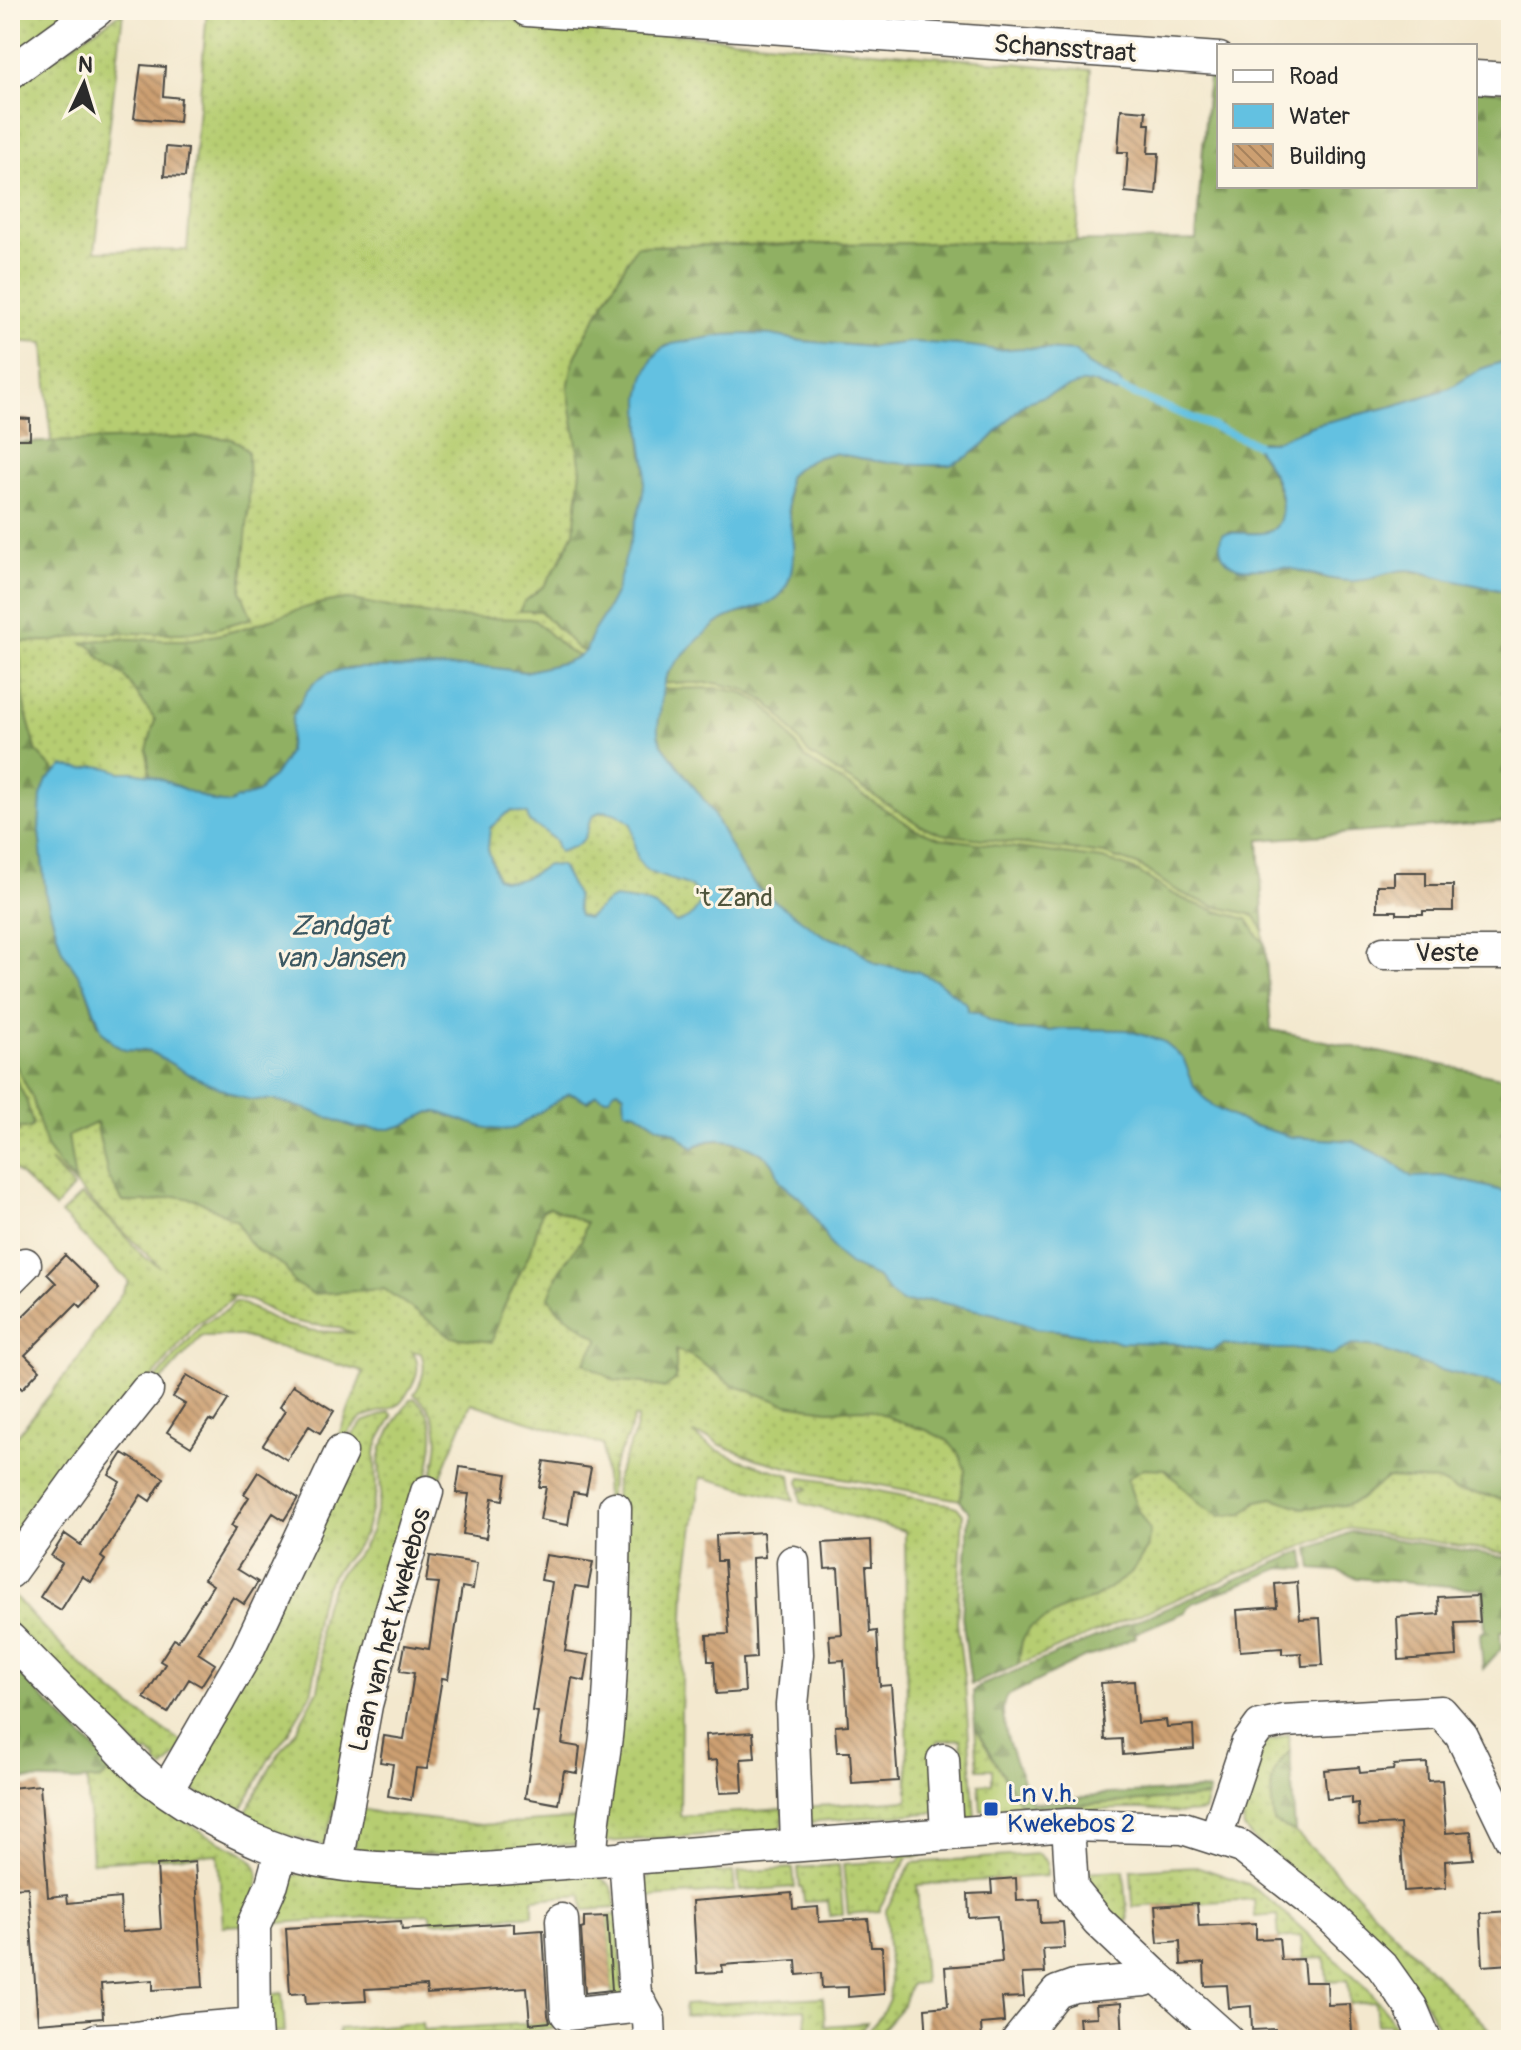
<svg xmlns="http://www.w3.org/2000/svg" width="1521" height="2050" font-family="Pangolin,sans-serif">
<defs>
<pattern id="grass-dots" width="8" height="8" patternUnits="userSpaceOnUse" patternTransform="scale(2)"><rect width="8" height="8" fill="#b6cd71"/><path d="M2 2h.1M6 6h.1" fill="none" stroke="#9db062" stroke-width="1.8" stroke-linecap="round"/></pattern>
<pattern id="forest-firs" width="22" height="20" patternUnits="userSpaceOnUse" patternTransform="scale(2)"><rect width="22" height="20" fill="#90b063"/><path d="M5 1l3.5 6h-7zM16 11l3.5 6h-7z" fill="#768f52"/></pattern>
<pattern id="building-back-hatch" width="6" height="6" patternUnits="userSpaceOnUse" patternTransform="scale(2)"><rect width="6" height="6" fill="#cc9f71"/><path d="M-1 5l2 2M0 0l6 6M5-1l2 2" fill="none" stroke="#a6825d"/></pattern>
</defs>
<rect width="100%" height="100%" fill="#fcf5e5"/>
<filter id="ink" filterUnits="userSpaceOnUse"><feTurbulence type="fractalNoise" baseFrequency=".0125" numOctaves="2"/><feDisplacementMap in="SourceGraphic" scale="16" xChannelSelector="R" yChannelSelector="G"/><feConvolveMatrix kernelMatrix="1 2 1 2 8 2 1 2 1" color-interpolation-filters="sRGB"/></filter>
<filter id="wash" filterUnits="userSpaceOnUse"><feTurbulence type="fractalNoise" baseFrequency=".006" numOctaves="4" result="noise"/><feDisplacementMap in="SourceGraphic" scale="32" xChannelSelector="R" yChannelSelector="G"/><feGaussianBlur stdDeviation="1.8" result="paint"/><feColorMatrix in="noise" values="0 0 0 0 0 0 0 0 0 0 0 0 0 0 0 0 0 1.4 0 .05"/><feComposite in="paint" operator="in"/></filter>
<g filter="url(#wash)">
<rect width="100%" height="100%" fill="#f3e8ce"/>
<path fill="url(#grass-dots)" stroke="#707c4e" stroke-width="2" d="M10,10H82L10,63Z
M207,10H395L1091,70L1076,242L637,246L633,252L1196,241L1207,92L1219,93V186H1475L1511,107V814L1258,840L1268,1029L1511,1081V1554L1347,1528L1018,1665L972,1512L960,1500L794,1469L757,1459L721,1445L709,1438L693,1434C718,1456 758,1465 790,1475L794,1501L701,1477L685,1587L681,1711L680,1816L783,1809V1824L779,1830L605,1842L616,1478L633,1438L638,1418L634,1417L628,1436L611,1470L610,1498H606L603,1445L471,1403L436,1488L429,1487C438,1450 448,1421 414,1394C423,1381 427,1368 421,1353L412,1351C422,1365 417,1378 408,1392C405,1397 402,1403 396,1406C384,1413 371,1411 360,1420C351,1427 346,1436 341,1446L336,1443L363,1372L241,1336H202L156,1387L152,1384L202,1324L227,1310L234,1302H239L285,1325L315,1331L354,1333L336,1327L313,1325L288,1320L252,1301L227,1294L232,1298L230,1301L195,1325L149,1382L10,1561V1444L76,1362L129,1282L61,1214L81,1195L110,1220L144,1257L160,1267L50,1161L73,1188L55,1208L10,1165V1133L20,1132L10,1123V451L231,439L212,437L51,442L44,343L10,341V91L81,39L123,12L95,251L187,250Z
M414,1398C440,1419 434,1440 429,1469L324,1846L269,1830L243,1818L273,1762L297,1729L318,1690L322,1668L319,1630L324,1604L339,1574L361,1550L371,1532L381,1493L379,1461L382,1447L398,1417L411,1399Z
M390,1412L393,1416L380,1439L375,1452L376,1493L365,1533L357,1546L332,1575L319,1602L314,1630L316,1668L311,1694L286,1736L269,1759L238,1816L185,1785L349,1440L363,1422Z
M801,1478C851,1484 899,1496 948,1504L957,1507L963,1514L957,1623L965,1685L975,1818L953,1819L950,1758L962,1757L961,1739L937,1741L941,1812L817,1821L806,1824L802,1807L908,1800L905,1531L801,1503L800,1491L808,1489L807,1487H800L799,1480Z
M10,1591C62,1652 119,1703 187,1745L163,1769L156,1763L158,1760L148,1752L146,1754L119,1730L10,1622Z
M975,1728L1023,1808L1208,1797L1204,1811C1182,1816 1163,1810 1142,1809C1103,1808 1063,1812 1024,1815L1023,1808L981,1811L979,1784L992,1783V1769H978Z
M1288,1734L1290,1751C1265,1776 1272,1791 1275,1823L1295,1832L1331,1867L1382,1921L1500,2040H1446L1422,1999L1253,1839L1244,1828L1241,1812L1253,1764L1265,1743Z
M114,1768C147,1796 182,1822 221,1842C235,1849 254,1855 258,1872C261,1885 249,1912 244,1925L223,1926L218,1854L92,1862L87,1780L101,1779Z
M353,1807L384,1814L481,1825L587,1818L579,1844L442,1854L354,1851Z
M922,1851V1856L908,1857L880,1907V1911L848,1914L843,1864L898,1861L904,1852Z
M1038,1854L1047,1862V1876L917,1885L924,1983L911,1984L902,2007L873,2040H860L881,2016L889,1999L890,1984L886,1910L912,1863Z
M839,1865L843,1914L830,1916L828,1901L804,1902L802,1887H800L798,1868Z
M708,1866L718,1873L733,1872L735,1891L637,1898L642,1884L654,1871Z
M1196,1866L1248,1884L1277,1906L1367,1988L1388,2014L1402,2040H1394L1389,2024L1377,2025L1375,2002L1350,2004L1348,1980L1327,1981L1325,1958L1303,1959L1301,1936L1279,1938L1277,1915L1255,1917L1254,1899L1133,1907L1131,1870Z
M793,1868L795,1887L740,1891L738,1872Z
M1124,1870L1128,1921L1111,1922L1080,1872Z
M303,1873L592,1875C613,1882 614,1887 617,1908L584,1910L582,1895L533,1899V1915L432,1922L430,1913L266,1924L289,1877Z
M618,1914L623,1999L612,1996L607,1916Z
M282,1993L285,2032H271L268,1995Z
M823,1997L825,2026L867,2023L854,2039L808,2040L805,2009L685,2016L684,2005Z
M553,2022V2029L386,2040H339L338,2029L422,2023L423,2030Z"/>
<path fill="url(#forest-firs)" stroke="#5e6e47" stroke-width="2" d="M1209,74L1219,75V186H1475V90L1511,92V359L1481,369L1450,388L1394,406L1314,425L1273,442L1261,441L1257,451C1271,464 1300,524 1267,532C1256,535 1241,532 1229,532L1223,556L1234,565L1248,569L1268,566L1287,567L1323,578L1351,581L1369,579L1392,571L1410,570L1511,593V821L1259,840L1264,931L1254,915L1213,906L1186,895L1172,888L1140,866L1104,854L942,834L920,825L809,754L780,715L764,700L742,689L716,683H664C670,663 706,630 724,619C735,613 748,612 759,607C768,603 777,594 785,589L794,546L788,503L787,481L788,477L795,469L815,458L833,453L876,461L943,466L969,456L990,439L1024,403L1081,383H1094L1116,393L1122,387L1120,382L1088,365L1076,351L1023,348L997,350L912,342L871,347L802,341L771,335L751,334L723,335L666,346L653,358L642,387L640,399L641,435L643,454L645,459L646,476L642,499L629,550L616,592L604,615L593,632L586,651L585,652L578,649L540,611H519L524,602L544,586L560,561L574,532L581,469L568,389L573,362L585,336L636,246L1196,240Z
M212,437L231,439L240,443L248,452L249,504L241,592L252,618L214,629L182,633H93L55,641L10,642V443Z
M347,599L441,617L533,619L569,652L580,656L566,662L525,672L488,667L358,668C345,668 334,671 322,677L289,740L288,752L281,766L273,777L264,784L258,794L230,804L215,802L150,775L147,750L155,720L125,677L97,655L93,647L83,643C115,635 149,641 181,640C191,640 201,638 211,636C257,629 301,603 347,599Z
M10,649H19L25,709L37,752L56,772L47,780L41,808L39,831L46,896L62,950L84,983L98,1024L107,1037L115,1045L125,1050L148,1051L155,1054L187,1073L203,1079L210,1084L224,1088L233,1095L256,1100H275L306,1109L356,1128L390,1129L404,1125L430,1112H438C461,1119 491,1134 515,1128L569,1093C577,1094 581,1100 589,1101L597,1094L604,1098L615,1089L620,1090L624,1094L629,1112H637L658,1126L674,1132L693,1148C715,1132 750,1143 770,1160C777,1166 776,1175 781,1182C788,1190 798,1194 805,1203L834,1250L878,1278L890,1293L914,1303L930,1300L964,1307L995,1314L1035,1328L1065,1331L1121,1342H1165L1205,1350H1213L1223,1344L1304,1349L1319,1351L1328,1355L1335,1354L1345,1347L1352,1344L1370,1346L1437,1369L1511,1388V1500L1455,1490L1438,1481L1387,1478L1359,1500L1347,1505L1303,1508L1273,1498L1257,1501L1243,1514L1219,1516L1200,1504L1165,1469L1144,1468L1127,1479L1138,1511L1150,1531L1147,1549L1130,1574L1093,1599L1069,1606L1030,1628L1022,1641L1018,1665L971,1685L962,1616L969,1514L968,1510L960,1501L965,1470L960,1456L948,1441L926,1430L905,1424L870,1409L828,1410L786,1404L733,1385L690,1355L676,1350V1379L664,1388L643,1383L616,1381L584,1363L599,1339L558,1310L549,1297L559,1271L582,1239L586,1223L550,1207L542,1211L532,1248L501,1313L492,1342L452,1337L384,1289L313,1294L294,1283L284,1266L258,1251L247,1240L237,1221L197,1200L175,1196L152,1202H123L108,1176L96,1123L68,1136L75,1182L59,1165L46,1147L32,1097L10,1054Z
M715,688L740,692L762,703L776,717L805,758L916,829L940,838L1103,859L1137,871L1169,892L1190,902L1213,910L1247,919L1257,935L1265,944L1271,1030L1511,1079V1193L1444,1176L1412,1177L1391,1161L1353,1141L1292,1137L1248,1124L1217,1109L1204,1099L1194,1086L1183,1058L1162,1041L1126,1030L1062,1029L1051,1031L1013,1030L989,1020L978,1013L968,1011L967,1004L937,981L919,972L876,964L849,944L824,936L770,899L758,889L741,867L710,808L661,743C654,727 659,706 662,689Z
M10,1069L26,1099L33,1125L30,1128H10Z
M1351,1532L1511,1558V1630L1500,1631L1501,1649L1483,1669L1480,1635L1485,1629L1483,1589L1357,1578L1338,1571L1312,1569L1309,1549Z
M1304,1551L1306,1569L1281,1568L1193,1603L1185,1612L1135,1633L1136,1637L1097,1654L1085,1657L1007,1696C992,1715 1023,1780 1032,1802L1039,1803L1109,1794L1198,1790L1209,1791L1208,1797L1023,1808L975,1728L973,1691L982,1685Z
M10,1665L114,1768L101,1779L77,1781L19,1779L20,1721L10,1710Z
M1290,1751L1295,1832L1274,1823C1271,1791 1265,1776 1290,1751Z"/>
<path fill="#63c1e1" stroke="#477686" stroke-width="2" fill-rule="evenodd" d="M751,334L771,335L802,341L871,347L912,342L971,346L997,350L1023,348L1076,351L1088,365L1120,382L1123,387L1116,393L1094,383H1081L1024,403L990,439L969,456L950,465H917L876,461L833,453L815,458L795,469L788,477C782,514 804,548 786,587C776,609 742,608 722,620C708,629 673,662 666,677C661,689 662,701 660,713C658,725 656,732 661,743L710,808L741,867L758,889L817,931L824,936L849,944L876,964L919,972L937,981L967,1004L968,1011L978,1013L989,1020L1013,1030L1051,1031L1062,1029L1126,1030L1162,1041L1183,1058L1194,1086L1204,1099L1217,1109L1248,1124L1292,1137L1353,1141L1391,1161L1412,1177L1444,1176L1511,1193V1388L1437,1369L1370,1346L1352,1345L1332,1355L1304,1349H1267L1223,1344L1213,1350H1205L1173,1343L1121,1342L1065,1331L1035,1328L995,1314L930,1300L914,1303L902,1302L890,1293L878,1278L850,1265L839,1256L834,1250L805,1203C798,1194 788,1190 781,1182C776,1175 777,1166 770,1160C751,1143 715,1131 693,1148L674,1132L658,1126L637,1112L625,1110L624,1094L618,1089L613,1091L609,1098H604L597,1094L587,1101L574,1094L569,1093L515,1128C491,1135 462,1119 438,1112H430L404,1125L390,1129L356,1128L306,1109L275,1100H251L239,1097L187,1073L155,1054L147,1051L125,1050L115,1045L102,1031L84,983L62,950L46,896L39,831L41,796L47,780L63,766L84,769L96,766L109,768L120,772H133L150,775L215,802L230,804L234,800L258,793L264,784L273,777L284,761L288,752L293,716L306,692L315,682L329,673L341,670L358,668L488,667L525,672L566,662L580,656L586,651L593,632L604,615L616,592L642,499L646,467L641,435L640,399L644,377L653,358L661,349L672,344L723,335ZM512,811L527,814L529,822L544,831L556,842V847L559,852C567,849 577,847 582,841C587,836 587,829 589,823C598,802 620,814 631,824C634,837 633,850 639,861C651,884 694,875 701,900C696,913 690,919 676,923L655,906L644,902L615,898L606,902L588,918L579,916L577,908L576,895L561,866L547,865C531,875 516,886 497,878L488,849L490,828L507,813Z
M1511,359V593C1491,588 1471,584 1451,580C1436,577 1423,571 1409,570C1390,569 1373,580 1354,581C1331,582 1310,572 1288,568C1268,563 1238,578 1224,557C1219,550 1219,542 1222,534C1237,530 1253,536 1267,532C1274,531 1278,525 1280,519C1288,494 1270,466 1256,448L1257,442H1273L1314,425L1394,406L1450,388L1481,369Z"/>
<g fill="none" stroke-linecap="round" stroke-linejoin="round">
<path stroke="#63c1e1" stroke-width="8" d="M1121,389L1256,444"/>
</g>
<g id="blocks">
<path fill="url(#building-back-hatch)" d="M141,65L165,67L163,96L181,98L179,122L134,118Z
M1121,109L1146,111L1145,124H1150L1148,153H1159L1156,195L1125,192L1128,152H1118Z
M166,147L188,149L185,177L164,176Z
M10,418L30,419V439H10Z
M1394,872H1426V885H1453V911H1423V914H1397V911H1377V885H1394Z
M65,1255L99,1288L81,1307L77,1303L25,1355L40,1370L22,1389L10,1377V1329L56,1283L47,1274Z
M187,1375L228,1400L214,1422L209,1420L191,1447L167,1432L185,1404L173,1397Z
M293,1385L334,1411L320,1433L309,1426L287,1460L263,1445L285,1411L279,1407Z
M123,1453L164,1478L150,1501L141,1495L101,1557L105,1560L91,1582L82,1576L61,1610L40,1597L62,1563L51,1556L65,1534L81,1545L120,1482L109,1475Z
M544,1461L591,1468L586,1494L573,1492L568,1525L540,1520L546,1487H539Z
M460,1467L507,1474L503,1500L492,1498L486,1538L463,1534L469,1494L456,1493Z
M258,1472L298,1498L284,1520L273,1513L237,1569L258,1582L244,1604L233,1597L198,1653L215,1664L201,1686L189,1679L168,1713L144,1698L165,1664L160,1661L174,1639L178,1641L213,1585L204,1579L236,1528L231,1526L249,1497L244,1494Z
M763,1532L765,1557L752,1558L756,1658L743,1659L745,1692L716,1694L714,1661H708L707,1635L729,1634L724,1561H717L716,1535Z
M871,1540L872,1566H866L870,1632L877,1631L880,1686L891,1685L898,1781L852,1784L850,1752H837L835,1726L848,1725L844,1660L831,1661L829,1635L842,1634L838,1568L825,1569L823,1543Z
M546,1555L593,1562L588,1588L575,1586L565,1651L589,1655L585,1681L572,1678L562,1744L580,1747L577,1773L564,1771L558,1804L525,1798L538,1712L532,1711L552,1582L541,1580Z
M430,1556L477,1563L473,1589L462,1587L448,1679L442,1678L427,1769L416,1768L411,1800L388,1796L393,1764L380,1762L384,1736L404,1739L414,1673L400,1671L405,1645L429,1649L439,1583L426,1582Z
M1297,1582L1300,1619L1320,1618L1323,1665L1302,1666L1301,1653L1282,1654V1648L1240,1651L1237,1610L1277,1607L1275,1584Z
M1478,1595L1480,1622L1455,1623L1457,1656L1399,1660L1397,1617L1439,1614L1438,1597Z
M1134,1681L1137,1723L1166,1720L1167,1727L1193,1725L1194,1749L1123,1755L1122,1739L1105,1740L1101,1683Z
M753,1732L755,1758L741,1759L743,1792L720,1793L717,1760L707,1761L705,1735Z
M1427,1763L1428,1781L1442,1780L1446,1833L1471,1831L1473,1859L1445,1861L1446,1888L1404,1891L1400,1824L1359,1826L1358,1803L1352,1804V1797L1327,1799L1324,1770L1359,1767L1360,1773L1393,1770L1394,1765Z
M40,1785L48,1897L67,1895L68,1903L120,1898L122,1932L161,1929L157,1865L195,1862L203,1987L153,1990V1980L101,1984L103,2018L38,2023L28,1887L10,1888V1788Z
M1016,1878L1017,1901L1040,1900L1041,1923L1063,1922L1065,1948L1043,1949L1045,1973L1022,1974L1024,1997L1002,1998L1004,2022L981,2024L982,2040H927L925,2008L948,2006L945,1967L1002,1962L998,1916L969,1918L968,1894L992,1893L991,1880Z
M792,1893L793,1909L818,1907L819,1922L868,1919L871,1947H882L884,1994L848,1997V1987L822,1988L821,1973L797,1975L796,1960L722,1965L723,1972L697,1973L693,1901Z
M1197,1903L1199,1926L1256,1923V1939L1279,1938L1281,1960L1303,1959L1305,1982H1327L1328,2005L1350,2004L1352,2033L1339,2034L1340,2040H1275V2029L1252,2030L1251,2006L1229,2008L1227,1985L1205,1986L1204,1963L1181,1965L1180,1941L1158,1943L1155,1906Z
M1511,1911V1964L1483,1966L1480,1913Z
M607,1916L612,1990L585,1993L581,1929L584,1928V1917Z
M401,1921L402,1930L514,1923V1932L543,1930L548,2015L550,2022L530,2024L527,1987L427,1994L426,1986L365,1989L366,2001L306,2004L305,1993L290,1994L286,1928Z
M1121,2003L1123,2040H1081L1079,2018L1097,2017L1096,2005Z"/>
</g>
</g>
<g filter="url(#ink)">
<use href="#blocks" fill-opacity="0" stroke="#494743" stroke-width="2"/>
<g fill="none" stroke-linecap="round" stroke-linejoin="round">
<g stroke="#494743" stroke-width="35">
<path id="minor" d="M527,10L1219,59
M10,73L97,10
M1475,77L1511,79
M1384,953H1511
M10,1279L25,1264
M793,1562L797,1654L792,1705L797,1844
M10,1572L91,1460L147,1390
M10,1639C43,1672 75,1706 109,1738C123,1752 137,1769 153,1781C191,1810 253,1844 299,1856C350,1870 405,1869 457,1871L1068,1825L1183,1828L1242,1847L1330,1916L1382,1966L1411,2007L1425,2040
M943,1760L947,1833
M167,1790L247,1652L341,1452
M1068,1825L1072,1889L1098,1921L1154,1974L1228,2040
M1216,1837L1247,1744L1260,1726L1284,1721L1441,1712L1461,1735L1511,1838
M625,1857L635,1994L649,2019L650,2040
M591,1860C591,1816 603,1772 607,1727C613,1654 614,1581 615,1508
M337,1863L366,1705L390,1615L427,1492
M562,1920L567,2014L642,2006
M255,2024L254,1925L272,1884L281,1851
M96,2040L136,2038L181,2030L255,2024L256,2040
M1018,2040L1057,1992L1074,1986L1145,1980L1154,1974"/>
</g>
<use href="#minor" stroke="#fff" stroke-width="32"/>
</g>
</g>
<rect fill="#1a4fb4" stroke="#fcf5e5" stroke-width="3" x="983" y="1801" width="16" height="16" rx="4"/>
<g text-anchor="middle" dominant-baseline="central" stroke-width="6" stroke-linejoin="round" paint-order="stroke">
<g font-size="26" fill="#2b2b2b" stroke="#fcf5e5">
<text transform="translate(1065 49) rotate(4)">Schansstraat</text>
<text x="1447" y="953">Veste</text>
<text transform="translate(390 1630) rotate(-75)">Laan van het Kwekebos</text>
</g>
<g font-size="26" fill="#4e543c" stroke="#fcf5e5">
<text x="734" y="898">'t Zand</text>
</g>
<g font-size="26" fill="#164399" stroke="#fcf5e5" text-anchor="start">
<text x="1007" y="1794">Ln v.h.<tspan x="1007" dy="30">Kwekebos 2</tspan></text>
</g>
<g font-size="28" font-style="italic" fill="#3c5862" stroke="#fcf5e5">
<text x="340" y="926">Zandgat<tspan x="340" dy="32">van Jansen</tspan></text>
</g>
</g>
<rect width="1521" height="2050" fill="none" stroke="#fcf5e5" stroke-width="40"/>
<rect x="1217" y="44" width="260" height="144" fill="#fcf5e5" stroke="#a8a49b" stroke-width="2"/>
<rect x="1233" y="70" width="40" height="12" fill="#ffffff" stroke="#a8a49b" stroke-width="2"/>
<text x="1289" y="84" font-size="24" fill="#2b2b2b">Road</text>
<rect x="1233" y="104" width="40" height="24" fill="#63c1e1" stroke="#a8a49b" stroke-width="2"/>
<text x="1289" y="124" font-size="24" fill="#2b2b2b">Water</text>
<rect x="1233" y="144" width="40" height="24" fill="url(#building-back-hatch)" stroke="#a8a49b" stroke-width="2"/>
<text x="1289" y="164" font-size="24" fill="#2b2b2b">Building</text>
<g transform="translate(84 84) rotate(4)" stroke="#fcf5e5" stroke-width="6" paint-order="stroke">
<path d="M0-6L14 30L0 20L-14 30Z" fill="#2b2b2b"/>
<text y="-12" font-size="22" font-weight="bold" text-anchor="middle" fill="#2b2b2b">N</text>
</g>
</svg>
